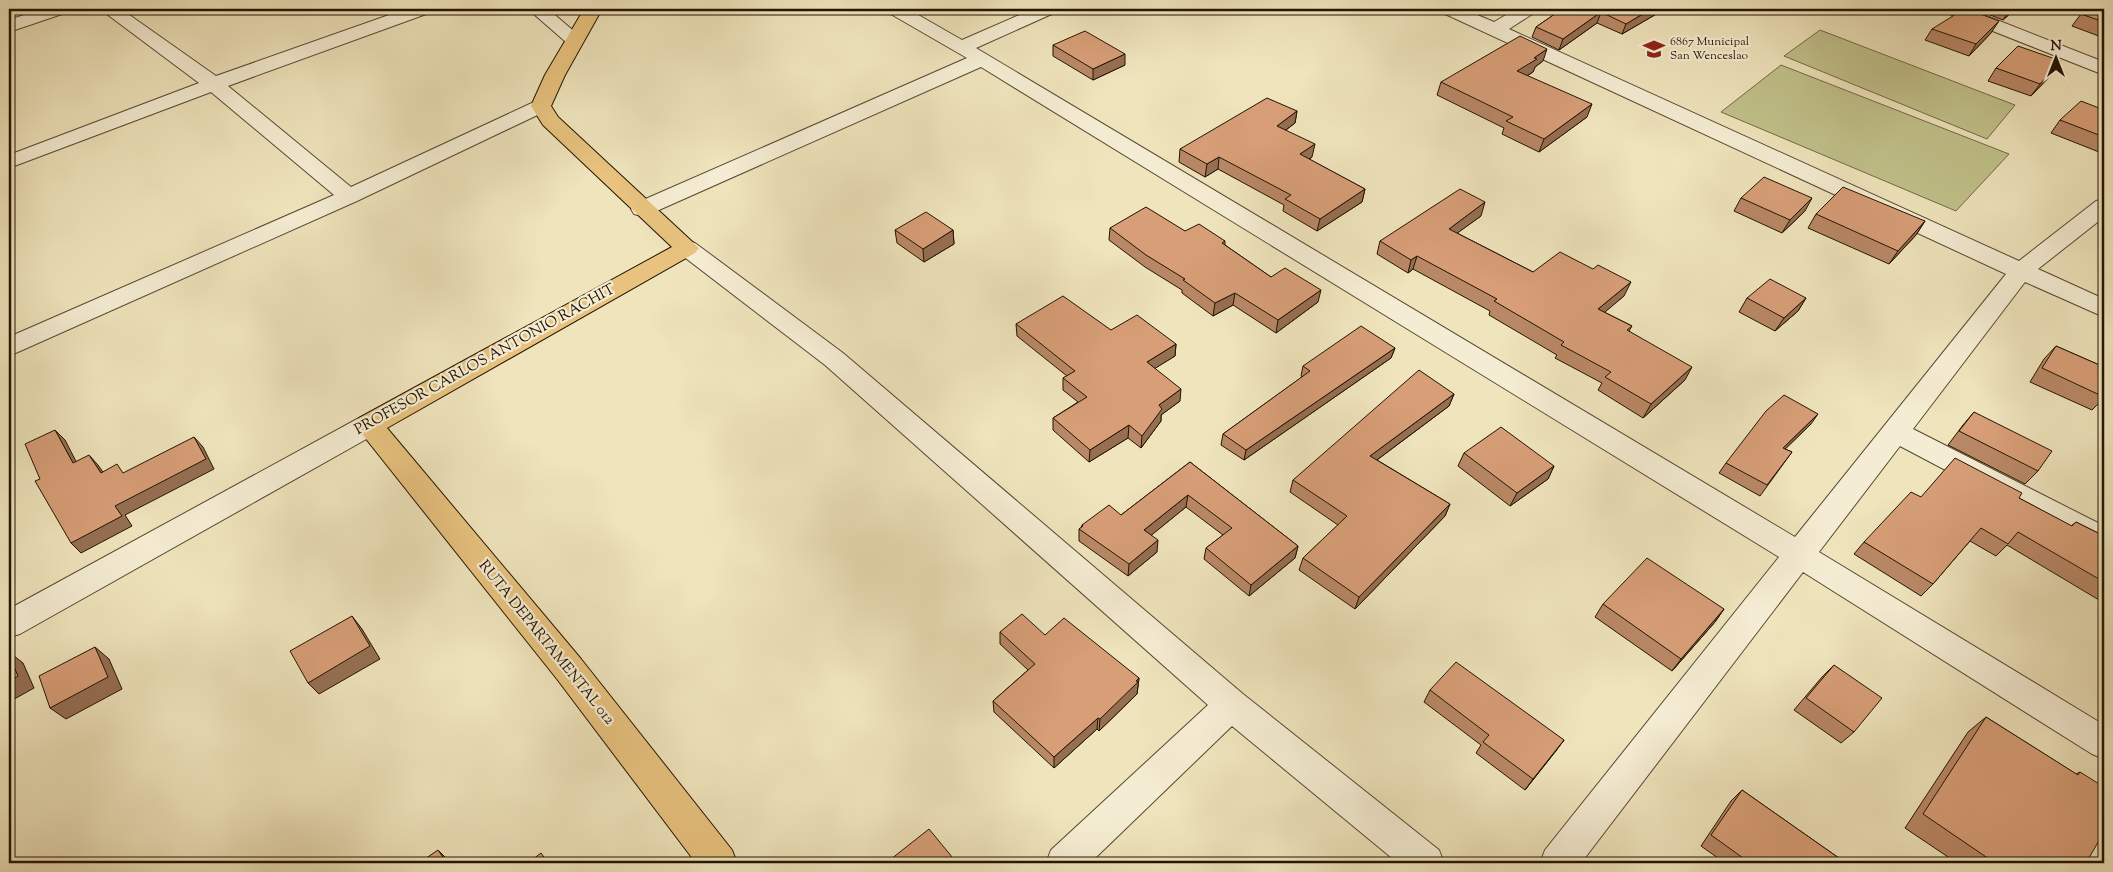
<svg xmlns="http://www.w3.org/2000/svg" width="2113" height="872" font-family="'Sorts Mill Goudy',serif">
<rect width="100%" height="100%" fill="#efe4bc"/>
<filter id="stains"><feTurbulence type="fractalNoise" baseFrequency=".004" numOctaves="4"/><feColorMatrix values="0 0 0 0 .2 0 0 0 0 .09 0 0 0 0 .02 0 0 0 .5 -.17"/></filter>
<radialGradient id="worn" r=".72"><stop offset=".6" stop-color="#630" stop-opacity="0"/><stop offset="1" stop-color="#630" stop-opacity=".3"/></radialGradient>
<path fill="#c1c18b" stroke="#726a46" d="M1820,30L2015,105L1987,139L1784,56Z
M1781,65L2009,154L1956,211L1721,112Z"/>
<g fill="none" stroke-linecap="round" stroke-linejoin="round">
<g stroke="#564830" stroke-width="2">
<path id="minor" d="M42,9H68L65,13L9,32V20Z
M100,9H121L216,76L406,9H432L429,13L228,86L351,187L534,102L541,100L548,102L551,106L548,110L357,201L9,356V337L334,195L211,92L9,168V155L199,83Z
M528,9H548L583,39L581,43H567Z
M886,9H908L962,40L1033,9H1057L1054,13L976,48L1795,537L2006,274L1443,13L1440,9H1463L1494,22L1516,9H1537L1534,13L1509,29L2019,261L2096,201L2104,199V217L2038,269L2104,299V317L2025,282L1913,429L2104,526V552L2093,548L1900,446L1819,552L2104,725V759L2092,754L1803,572L1581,863H1540L1545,850L1779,557L981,67L650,214L642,216L634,214L631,209L634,204L967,58L889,13Z
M1944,9H1969L2104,62V75L1947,13Z
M687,241L695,243L843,353L1243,694L1439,850L1444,863H1398L1232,726L1090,863H1046L1051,850L1208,705L825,365L679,253L675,248L679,243Z
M369,415L379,418L383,425L379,432L20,634L9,637V609L359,418Z"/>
</g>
<g stroke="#231401" stroke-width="2">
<path id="major" d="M584,9H602L565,75L551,106L558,117L699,248L695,253L387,428L581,659L732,850L737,863H696L557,679L355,425L359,418L672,247L543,125L531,106L545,75Z"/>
</g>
<use href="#minor" fill="#f5edd3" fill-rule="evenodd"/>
<use href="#major" fill="#e8c27e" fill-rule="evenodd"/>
</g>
<path fill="#b98866" stroke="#231401" d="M1562,9H1665L1622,34L1597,23L1559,50L1532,37L1536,27Z
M1975,9H2015L2003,20Z
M2104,9V47L2099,45L2104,38L2072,26L2081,14Z
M1932,29L1991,33L1969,56L1925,40Z
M1053,45L1125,65L1093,80L1053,56Z
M1543,61L1535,67L1533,72L1527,76L1587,117L1539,152L1502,134L1504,128L1437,95L1441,82Z
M1996,68L2052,74L2031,96L1988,81Z
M2104,110V148L2099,152L2051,133L2060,120Z
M1297,111L1295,123L1286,130L1312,157L1309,159L1365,189L1362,202L1317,231L1283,211L1284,205L1218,169L1205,177L1179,162L1180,149Z
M1741,198L1805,211L1782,233L1734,211Z
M1816,214L1925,221L1916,235L1889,264L1808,228Z
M1481,216L1457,233L1533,272L1624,296L1604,312L1632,326L1629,331L1685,380L1643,418L1598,390L1602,383L1555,358L1557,355L1489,315L1490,311L1413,269L1408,273L1377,254L1380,241Z
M1110,228L1185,231L1225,241V245L1271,277L1318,302L1276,333L1233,305L1213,316L1182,293V290L1145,267L1109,240Z
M895,230H953L954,244L924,262L897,243Z
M1747,298H1806L1798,311L1775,331L1739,312Z
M1016,324L1111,330L1176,344L1175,356L1155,368L1180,401L1161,415V421L1141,448L1128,438L1089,462L1053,430V418L1078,402L1063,390V378L1067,376L1017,336Z
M2056,346L2104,367V398L2092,410L2030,382L2044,359Z
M1395,348L1391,358L1244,460L1221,445L1223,434L1302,377L1301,376L1303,366Z
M1454,394L1449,406L1377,460L1450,504L1445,516L1355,609L1299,570L1303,558L1338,525L1290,492L1293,480Z
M1974,412L2038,471L2025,484L1948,445L1963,425Z
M1811,424L1785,449L1792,452L1760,496L1719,473L1726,463Z
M1464,453L1554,466L1548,479L1510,506L1458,466Z
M1190,462L1298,546L1295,558L1249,596L1204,559L1206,548L1223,535L1186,507L1151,535L1157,552L1128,576L1079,541V529L1081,528L1082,525L1121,515Z
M2019,498L2071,526L2076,522L2104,536V596L2099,600L2007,545L1996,556L1970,541L1933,584L1921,596L1854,554L1864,542Z
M1603,604L1724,609L1715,622L1672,671L1595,617Z
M1000,632L1045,635L1139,678L1137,694L1099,731L1097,729L1054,768L994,712L993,701L1028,670L1000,644Z
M1834,665L1854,732L1841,743L1794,710L1822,677Z
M1430,690L1564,740L1525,790L1476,753L1481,745L1424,702Z
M1986,717L2076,774L2080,772L2086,863H1957L1905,828L1968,732Z
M1742,790L1846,863H1725L1701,846L1731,801Z"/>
<path fill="#966f53" stroke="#231401" d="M945,9H952L945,11Z
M1651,9H1665L1622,34L1626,24Z
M2013,9H2015L2003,20L2007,14Z
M1601,12L1597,23L1559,50L1563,39Z
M1999,21L1991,33L1969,56L1976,44Z
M1547,49L1543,61L1535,67L1533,72L1513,84L1517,71L1534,58Z
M1125,54V65L1093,80V69Z
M2061,61L2052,74L2031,96L2040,84Z
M1592,104L1587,117L1539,152L1544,139Z
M1297,111L1295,123L1275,138L1277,126Z
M1315,144L1312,157L1298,166L1300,154Z
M1219,157L1218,169L1205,177L1207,164Z
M1365,189L1362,202L1317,231L1320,219Z
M1812,198L1805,211L1782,233L1790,220Z
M1485,202L1481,216L1445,242L1449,229Z
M1925,221L1916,235L1889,264L1898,251Z
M953,230L954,244L924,262L923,249Z
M1417,256L1413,269L1408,273L1411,260Z
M1631,282L1624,296L1592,323L1598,309Z
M1321,290L1318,302L1276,333L1278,320Z
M1235,293L1233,305L1213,316L1215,303Z
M1806,298L1798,311L1775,331L1784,318Z
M1176,344L1175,356L1146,374L1147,362Z
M1395,348L1391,358L1244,460L1246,450Z
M1692,367L1685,380L1643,418L1651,404Z
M1181,389L1180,401L1161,415V421L1141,448L1142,436L1159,405Z
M1454,394L1449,406L1366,468L1370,456Z
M1818,414L1811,424L1776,458L1783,448Z
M1129,425L1128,438L1089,462L1090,450Z
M55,430L65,440L82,473L73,463Z
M194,437L203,447L214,469L125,515L132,526L81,553L71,543Z
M89,455L98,465L110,482L101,473Z
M1554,466L1548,479L1510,506L1517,493Z
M1188,495L1186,507L1143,542L1144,530Z
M1450,504L1445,516L1355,609L1359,597Z
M1158,540L1157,552L1128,576L1129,564Z
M1298,546L1295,558L1249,596L1251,585Z
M1724,609L1715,622L1672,671L1681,659Z
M352,616L362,629L380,659L319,694L308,683Z
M95,647L109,659L122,689L66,719L50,708Z
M9,652L23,663L34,688L9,702Z
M1139,678L1137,694L1099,731L1100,719Z
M1098,718L1097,729L1054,768V757Z
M1564,740L1556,751L1525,790L1533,779Z
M438,850L448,860L450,863H447Z"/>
<path fill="#d79e77" stroke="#231401" d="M1562,9H1651L1626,24L1601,12L1563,39L1536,27Z
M1964,9H1967L1999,21L1976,44L1932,29Z
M1994,9H2013L2007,14Z
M2086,9H2104V22L2081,14Z
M1085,31L1125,54L1093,69L1053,45Z
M1520,36L1547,49L1534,58L1537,59L1517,71L1592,104L1544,139L1506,121L1513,117L1441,82Z
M2018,46L2061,61L2040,84L1996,68Z
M1267,98L1297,111L1277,126L1315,144L1300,154L1365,189L1320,219L1285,199L1291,195L1219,157L1207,164L1180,149Z
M2081,101L2104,110V137L2060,120Z
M1764,177L1812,198L1790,220L1741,198Z
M1843,187L1925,221L1898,251L1816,214Z
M1460,189L1485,202L1449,229L1533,272L1560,252L1593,269L1598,265L1631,282L1598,309L1632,326L1627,330L1692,367L1651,404L1605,377L1611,372L1561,345L1564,342L1494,301L1497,299L1417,256L1411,260L1380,241Z
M1146,207L1185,231L1199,224L1225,241L1222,243L1271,277L1285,268L1321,290L1278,320L1235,293L1215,303L1183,280L1185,279L1146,255L1110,228Z
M926,212L953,230L923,249L895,230Z
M1770,279L1806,298L1784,318L1747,298Z
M1063,296L1111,330L1137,315L1176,344L1147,362L1181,389L1159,405L1162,409L1142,436L1129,425L1090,450L1053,418L1087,397L1063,378L1075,371L1016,324Z
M1361,326L1395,348L1246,450L1223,434L1310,371L1303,366Z
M2056,346L2104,367V397L2042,368Z
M1419,370L1454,394L1370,456L1450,504L1359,597L1303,558L1347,516L1293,480Z
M1784,395L1818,414L1783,448L1792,452L1767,485L1726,463L1766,411Z
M1974,412L2052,451L2038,471L1959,431Z
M1501,427L1554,466L1517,493L1464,453Z
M55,430L73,463L89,455L101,473L117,464L123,473L194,437L206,459L115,506L122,516L71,543L35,481L40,479L25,444Z
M1955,458L2022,493L2019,498L2072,526L2076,522L2104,536V582L2018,532L2008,544L1981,528L1933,584L1864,542L1911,492L1921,497Z
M1190,462L1298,546L1251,585L1206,548L1232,528L1188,495L1144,530L1158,540L1129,564L1079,529L1083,526L1082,525L1109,505L1121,515Z
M1647,558L1724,609L1681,659L1603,604Z
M1022,614L1045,635L1064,618L1139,678L1136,681L1138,682L1100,719L1098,718L1054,757L993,701L1035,664L1000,632Z
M352,616L370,646L308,683L290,651Z
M95,647L108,677L50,708L39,676Z
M9,655L18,676L9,682Z
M1456,662L1564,740L1533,779L1483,742L1489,735L1430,690Z
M1834,665L1882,698L1854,732L1806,698Z
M1986,717L2078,775L2080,772L2104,787V832L2086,863H1995L1923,814Z
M1742,790L1846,863H1750L1711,835Z
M929,829L957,863H886Z
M438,850L447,863H419Z
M541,853L548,863H528Z"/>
<defs>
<g id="school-bare" transform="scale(1.725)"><path d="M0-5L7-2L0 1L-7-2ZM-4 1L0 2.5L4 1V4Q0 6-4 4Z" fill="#8f2418" stroke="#f5edd3" stroke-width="2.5" paint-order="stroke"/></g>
</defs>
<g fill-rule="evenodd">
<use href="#school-bare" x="1654" y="49"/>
</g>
<g text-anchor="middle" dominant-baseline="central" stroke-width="4.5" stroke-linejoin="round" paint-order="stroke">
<g font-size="12" fill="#231401" stroke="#f5edd3" text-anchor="start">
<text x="1670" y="42">6867 Municipal<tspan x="1670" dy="14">San Wenceslao</tspan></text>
</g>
<g font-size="15" fill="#231401" stroke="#f5edd3">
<text transform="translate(485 360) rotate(-29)">PROFESOR CARLOS ANTONIO RACHIT</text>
<text transform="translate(546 643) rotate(51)">RUTA DEPARTAMENTAL 012</text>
</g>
</g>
<rect width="2113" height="872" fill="none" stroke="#efe4bc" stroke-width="30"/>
<rect x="10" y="10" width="2093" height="852" fill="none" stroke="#231401" stroke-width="2.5"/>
<rect x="15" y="15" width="2083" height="842" fill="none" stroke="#231401"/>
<g transform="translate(2056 58)" stroke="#f5edd3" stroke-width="4" paint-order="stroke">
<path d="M0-4L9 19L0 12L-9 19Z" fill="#231401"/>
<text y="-8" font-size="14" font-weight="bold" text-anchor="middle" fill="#231401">N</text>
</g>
<rect width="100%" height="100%" filter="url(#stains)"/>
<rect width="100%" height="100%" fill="url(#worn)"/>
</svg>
